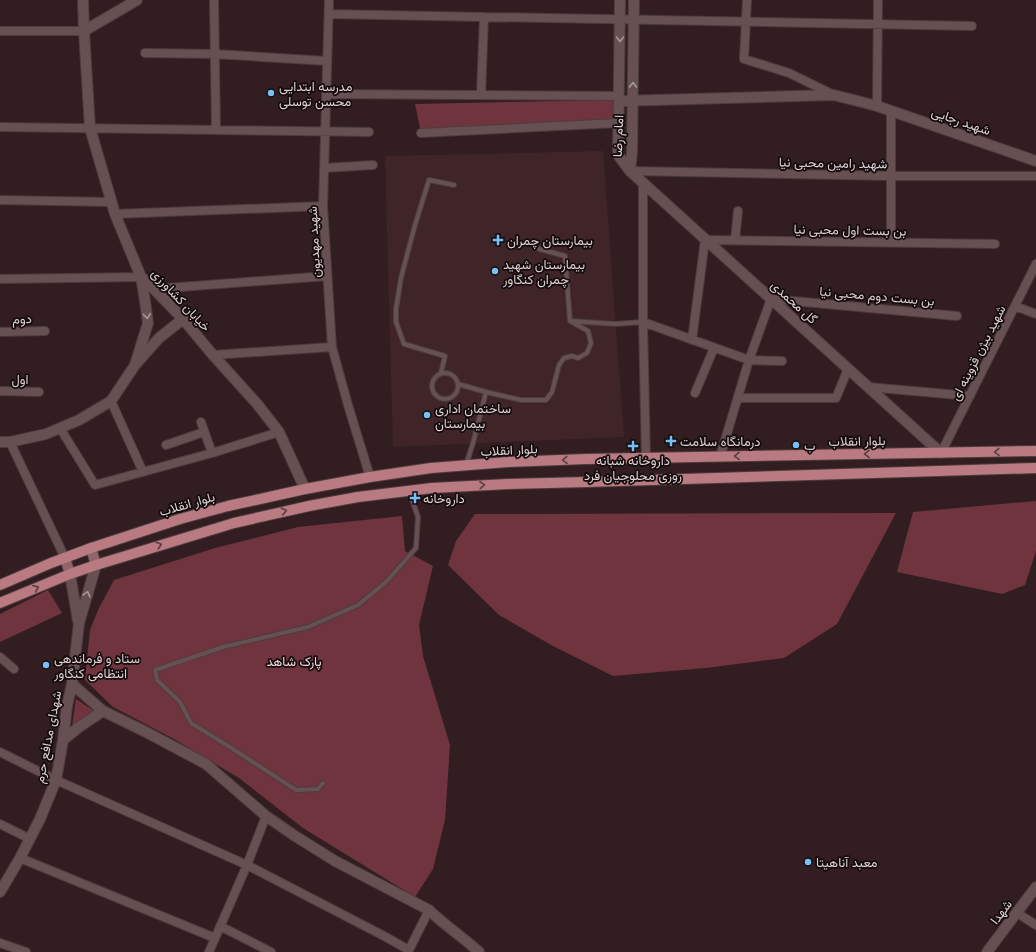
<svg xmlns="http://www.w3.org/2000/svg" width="1036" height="952" font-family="Poppins,Vazirmatn,sans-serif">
<rect width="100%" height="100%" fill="#321e20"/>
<path fill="#3f2527" d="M603,151L624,437L393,447L385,156Z"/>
<path fill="#6f343d" d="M613,100L614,119L421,133L415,104Z
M1036,501V551L1025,585L1002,594L897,572L913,512Z
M896,513L837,624L784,658L706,668L613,676L553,646L499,615L448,565L456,541L475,514Z
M402,516L405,551L433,566L419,625L423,656L450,745L445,820L433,869L415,897L303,828L239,778L172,738L113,707L85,680L90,630L98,610L114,580L215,548L298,527Z
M48,590L62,613L0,642V614Z
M76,699L94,711L72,726Z"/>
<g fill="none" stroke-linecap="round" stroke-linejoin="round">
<g stroke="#4c3c3e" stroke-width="6">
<path id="service" d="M571,321L615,324L643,322
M432 386a13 13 0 1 1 26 0a13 13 0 1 1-26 0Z
M441,373L445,356L404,344L396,322V309L401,278L415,225L429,180L454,185
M458,384L486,392L521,400H546L552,392L559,365L564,358L572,356L578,358L587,353L591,343L588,331L570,321L565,256L539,249
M466,465L473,443L486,392
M323,783L318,789L296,790L233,749L191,723L180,702L157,680L155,670L223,647L308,627L358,605L387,581L416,548L418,517L409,491"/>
</g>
<g stroke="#4c3c3e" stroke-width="10">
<path id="minor" d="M214,0L216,130
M329,0L323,206L332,347L348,405L370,477
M747,0L744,59L789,73L834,95
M329,14L972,26
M0,31H84
M145,53L215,54L327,61
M326,94L619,96
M481,95L484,17
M877,106L878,0
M891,111V243
M0,127L369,132
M421,133L618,123
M324,168L373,165
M630,171L891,176H1036
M643,183V322L646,458
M0,200L111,202
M115,214L323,206
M735,240L738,211
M0,279L141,277
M154,289L327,276
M1015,306L1036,314
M643,322L749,360L782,361
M0,332L45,331
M692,340L705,240L995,244
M213,355L332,347
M868,387L970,396
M0,391L39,392
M695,393L714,348
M738,398H836L848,369
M111,401L143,472
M201,422L212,453
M60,428L95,485L212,453L279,432
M10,442L65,558
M166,445L204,432
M941,453L1036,264
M720,457L749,360L771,299L957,316
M0,657L14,669
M0,752L56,780L247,865L384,936L409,950
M0,824L30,839
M20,858L215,938
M1017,913L1036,925
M220,926L271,952
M0,943L26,952
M209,952L247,865L266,816
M408,952L429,910"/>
</g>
<g stroke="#4c3c3e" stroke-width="12">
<path id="tertiary" d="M83,0L84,31L90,128L115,214L141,277L154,289L183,319L213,355L258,405L279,432L305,489
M620,0L618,155L630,171L941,453
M84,31L137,0
M619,101L834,95L877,106L1036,161
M630,171L632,152L634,0
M141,277L145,301L148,323L135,365L159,338L183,319
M0,442H10L46,434L79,420L111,401L135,365
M70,574L78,621
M72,684L103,711L146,732L206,764L266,816L295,836L335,861L429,910C444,925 463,937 479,952
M63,740L79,727L103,711
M0,892L20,858L40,819L56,780L63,740L67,706L72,684L79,623L96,565
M987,952L1036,887"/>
</g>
<g stroke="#4c3c3e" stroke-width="12">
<path id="secondary" d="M91,548L96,565
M65,558L70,574"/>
</g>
<g stroke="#4c3c3e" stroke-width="12">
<path id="primary" d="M0,585L51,563L91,548L180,519L228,506L305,489L370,477L431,468L508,462L586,459L1036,451
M0,603L70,574L96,565L234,523L309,506L358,497L432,488L508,484L587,482L1036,468"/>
</g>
<use href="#service" stroke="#675052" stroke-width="4"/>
<use href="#minor" stroke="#675052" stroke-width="8"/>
<use href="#tertiary" stroke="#675052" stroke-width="10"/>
<use href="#secondary" stroke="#90656a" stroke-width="10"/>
<use href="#primary" stroke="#b97a81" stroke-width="10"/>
</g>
<defs><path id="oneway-chevron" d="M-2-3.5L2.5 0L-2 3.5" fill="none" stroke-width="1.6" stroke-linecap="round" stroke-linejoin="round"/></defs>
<g stroke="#a99798">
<use href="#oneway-chevron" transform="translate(620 39) rotate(91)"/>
<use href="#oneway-chevron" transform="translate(633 85) rotate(-89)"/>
<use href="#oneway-chevron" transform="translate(147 316) rotate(84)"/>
<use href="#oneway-chevron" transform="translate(87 594) rotate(-74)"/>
</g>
<g stroke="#5e3d41">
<use href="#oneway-chevron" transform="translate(997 452) rotate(179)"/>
<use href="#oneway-chevron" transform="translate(867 454) rotate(179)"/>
<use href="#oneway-chevron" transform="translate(737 456) rotate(179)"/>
<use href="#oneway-chevron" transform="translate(565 460) rotate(178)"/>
<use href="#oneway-chevron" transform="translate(482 485) rotate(-3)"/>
<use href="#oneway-chevron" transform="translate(284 511) rotate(-13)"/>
<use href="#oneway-chevron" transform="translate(159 545) rotate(-17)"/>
<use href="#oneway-chevron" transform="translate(36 588) rotate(-23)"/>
</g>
<g fill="#76c0f7" stroke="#140b0c" stroke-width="1.5">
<circle cx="271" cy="93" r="4"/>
<path d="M496 234h4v4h4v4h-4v4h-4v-4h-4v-4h4z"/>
<circle cx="495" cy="271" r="4"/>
<circle cx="427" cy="415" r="4"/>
<path d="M669 435h4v4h4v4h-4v4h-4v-4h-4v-4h4z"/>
<circle cx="796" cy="445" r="4"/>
<path d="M631 440h4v4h4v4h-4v4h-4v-4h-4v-4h4z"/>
<path d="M413 492h4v4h4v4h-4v4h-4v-4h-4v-4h4z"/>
<circle cx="46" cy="665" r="4"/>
<circle cx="808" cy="862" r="4"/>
</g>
<g text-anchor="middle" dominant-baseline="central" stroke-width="3.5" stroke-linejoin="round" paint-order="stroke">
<g font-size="13" fill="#dfd1d2" stroke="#140b0c" text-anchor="start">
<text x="279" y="86">مدرسه ابتدایی<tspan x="279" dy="15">محسن توسلی</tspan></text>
<text x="507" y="240">بیمارستان چمران</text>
<text x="503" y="264">بیمارستان شهید<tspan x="503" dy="15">چمران کنگاور</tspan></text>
<text x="435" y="408">ساختمان اداری<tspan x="435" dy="15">بیمارستان</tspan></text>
<text x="680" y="441">درمانگاه سلامت</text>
<text x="804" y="445">ب</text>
<text x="633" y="460" text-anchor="middle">داروخانه شبانه<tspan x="633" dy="15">روزی محلوجیان فرد</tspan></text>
<text x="423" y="498">داروخانه</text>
<text x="54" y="658">ستاد و فرماندهی<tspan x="54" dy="15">انتظامی کنگاور</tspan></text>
<text x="816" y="862">معبد آناهیتا</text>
</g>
<g font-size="13" fill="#dfd1d2" stroke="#140b0c">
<text transform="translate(961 121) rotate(19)">شهید رجایی</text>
<text transform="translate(618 136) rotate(-88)">امام رضا</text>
<text transform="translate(833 163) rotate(1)">شهید رامین محبی نیا</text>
<text transform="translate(850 230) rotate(1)">بن بست اول محبی نیا</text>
<text transform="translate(314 242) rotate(-93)">شهید مهدیون</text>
<text transform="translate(877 296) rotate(5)">بن بست دوم محبی نیا</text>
<text transform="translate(181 300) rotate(47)">خیابان کشاورزی</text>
<text transform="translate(794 302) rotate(42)">گل محمدی</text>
<text transform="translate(22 319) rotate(-2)">دوم</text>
<text transform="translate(978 353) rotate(-63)">شهید بیژن قزوینه ای</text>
<text x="20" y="379">اول</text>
<text transform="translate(857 441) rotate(-1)">بلوار انقلاب</text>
<text transform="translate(509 450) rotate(-3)">بلوار انقلاب</text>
<text transform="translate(187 504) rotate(-16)">بلوار انقلاب</text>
<text transform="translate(48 737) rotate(-79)">شهدای مدافع حرم</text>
<text transform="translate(1001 912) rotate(-53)">شهدا</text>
</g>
<g font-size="13" fill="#f3d9db" stroke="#140b0c">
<text x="294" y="661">پارک شاهد</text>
</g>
</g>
</svg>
